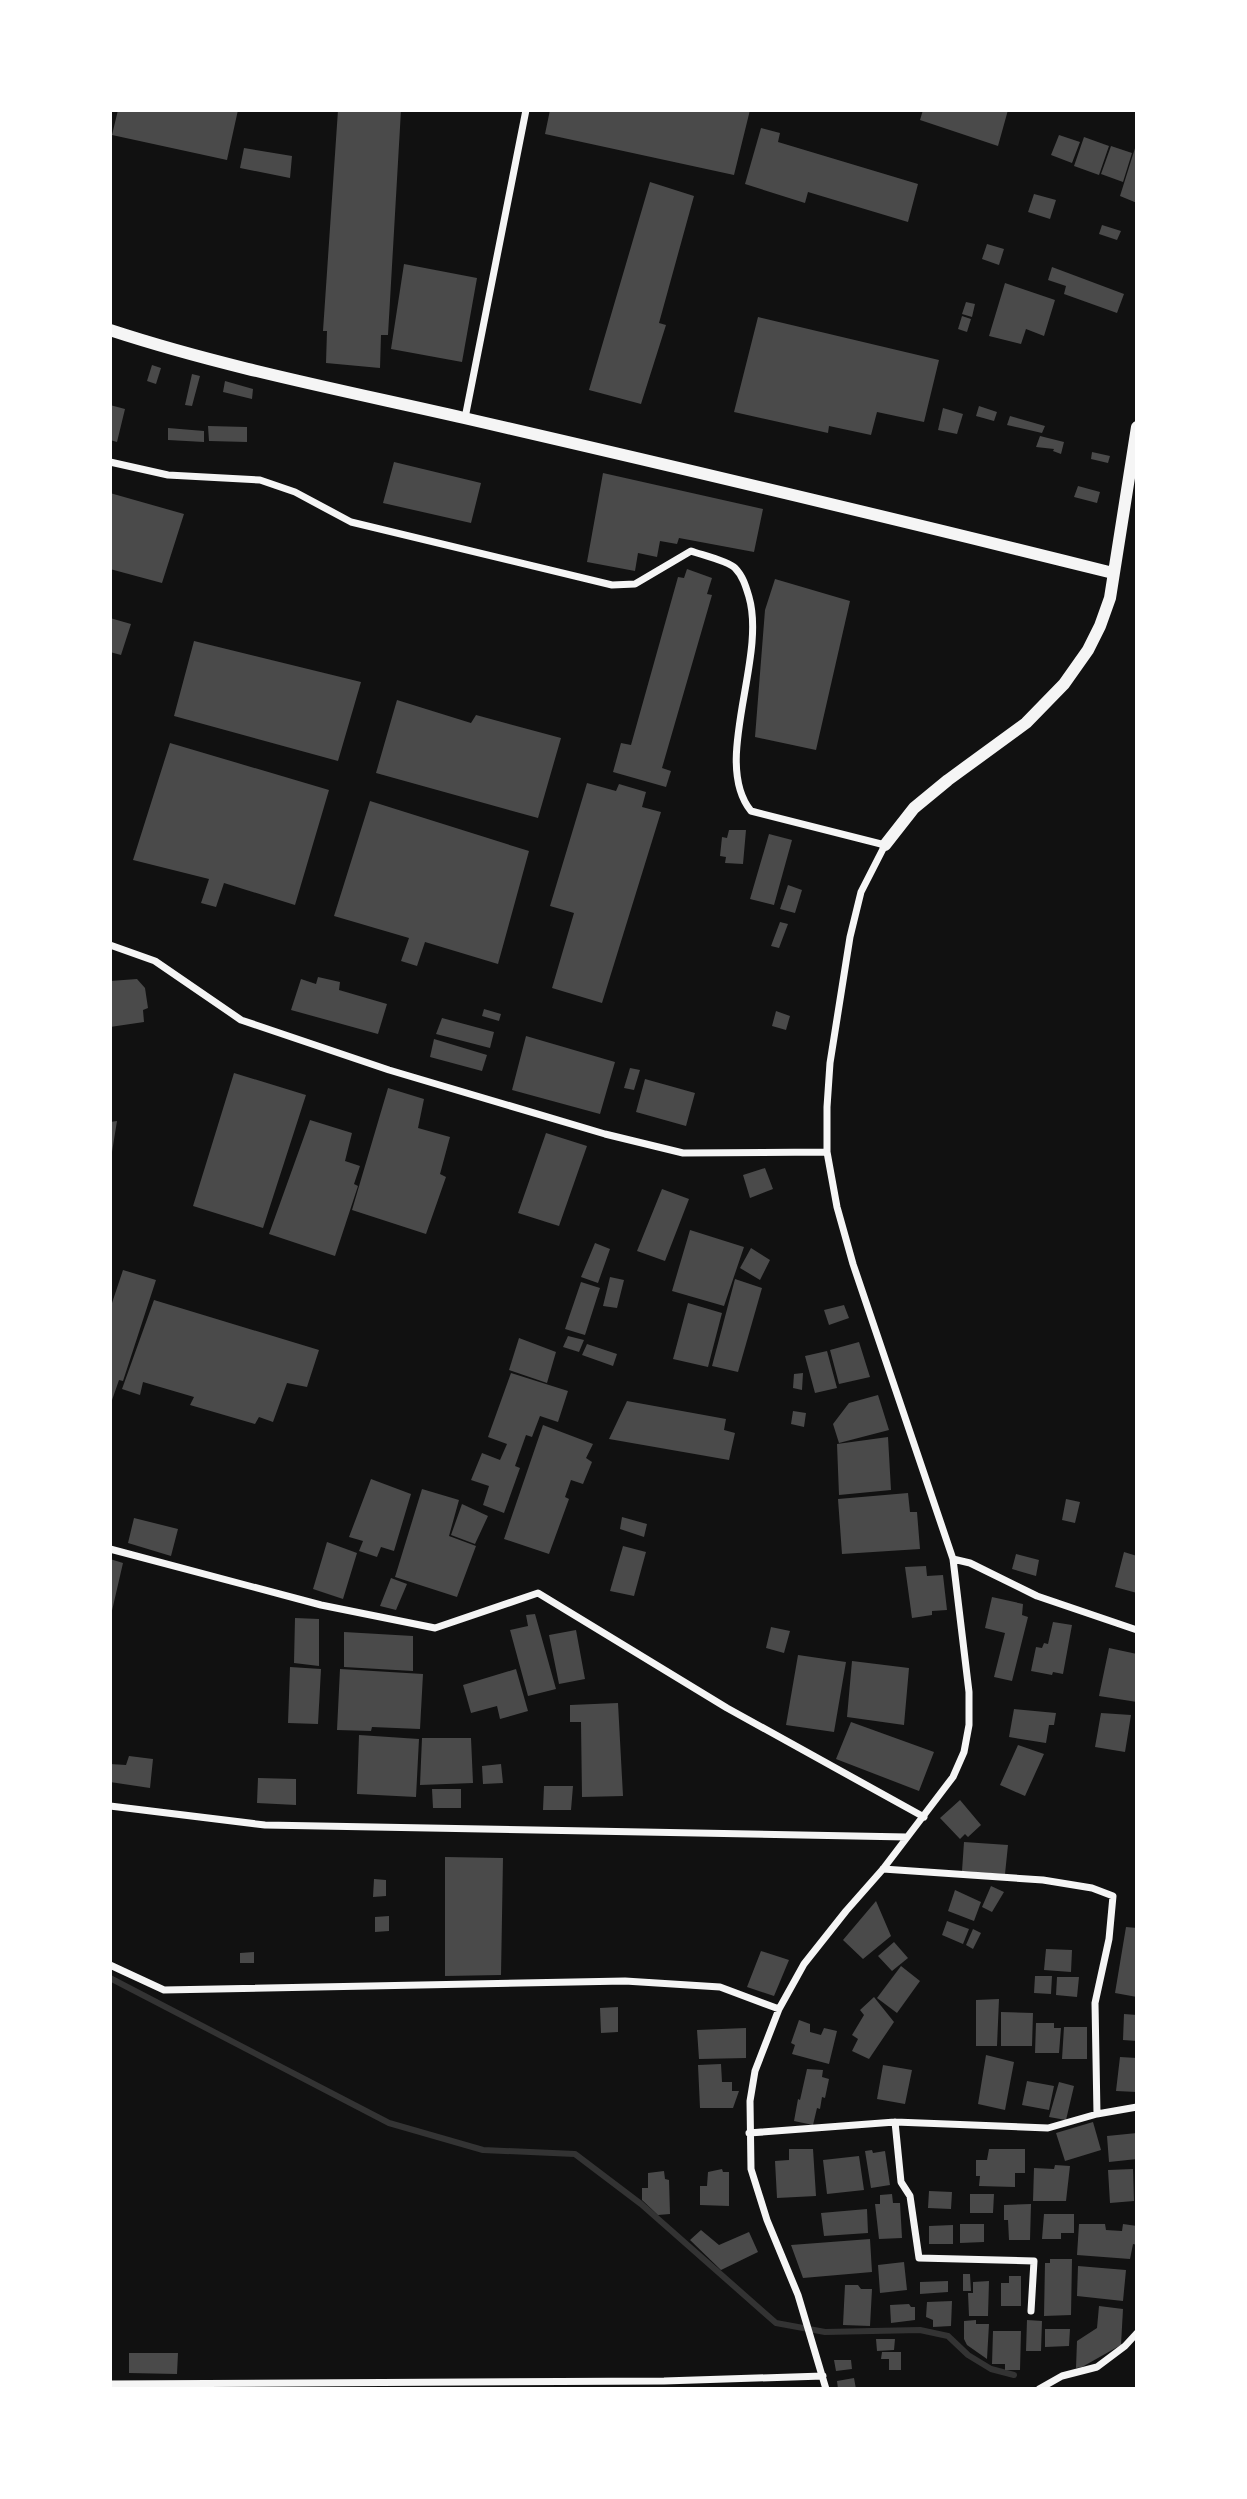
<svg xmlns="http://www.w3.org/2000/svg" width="1247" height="2499" font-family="Overpass,sans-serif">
<rect width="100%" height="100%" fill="#111"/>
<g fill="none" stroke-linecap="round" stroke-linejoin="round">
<path stroke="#333" stroke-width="6" d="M110,1978L389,2123L483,2150L575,2154L641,2204L776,2323L825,2332L920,2330L948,2336L968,2355L991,2369L1014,2375"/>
</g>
<path fill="#4a4a4a" d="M118,110H238L227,160L112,135Z
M338,110H401L388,335H381L380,368L326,363L327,331H323Z
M550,110H750L734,175L545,134Z
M923,110H1008L998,146L920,120Z
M761,128L780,133L778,142L918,184L908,222L808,192L805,203L745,184Z
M1059,135L1080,142L1072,163L1051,155Z
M1084,137L1109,146L1099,175L1074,166Z
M1136,145H1137V203L1120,196Z
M1111,146L1132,153L1123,182L1101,174Z
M244,148L292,156L290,178L240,168Z
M650,182L694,196L659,323L666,325L641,404L589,390Z
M1034,194L1056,200L1050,219L1028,212Z
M1102,225L1121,231L1117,240L1099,234Z
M987,244L1004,249L999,265L982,259Z
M404,264L477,278L462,362L391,349Z
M1052,267L1124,294L1117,313L1064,294L1066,286L1048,280Z
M1005,283L1055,300L1044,336L1026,329L1021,344L989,336Z
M966,302L975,304L972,317L962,314Z
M962,316L971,319L967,332L958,329Z
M758,317L939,360L924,422L877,412L871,435L829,426L828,433L734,412Z
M152,365L161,368L156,384L147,381Z
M192,374L200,376L192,406L185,405Z
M225,381L253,389L252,399L223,392Z
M110,405L125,409L117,442L110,440Z
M979,406L997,412L994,421L976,416Z
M943,408L963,414L957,434L938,430Z
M1010,416L1045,426L1042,433L1007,425Z
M208,426L247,427V442L209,441Z
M168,428L204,431V442L168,440Z
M1040,436L1064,442L1061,454L1053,451L1054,449L1036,447Z
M1092,452L1110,456L1108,463L1091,459Z
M394,462L481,483L471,523L383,503Z
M603,473L763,509L754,552L679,538L677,544L660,541L657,557L638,553L635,571L587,562Z
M1078,486L1100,492L1097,503L1074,497Z
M110,493L184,514L162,583L110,569Z
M687,569L712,578L707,594L712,595L662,768L671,771L666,787L613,772L621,743L631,745L678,577L684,578Z
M775,579L850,601L816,750L755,737L765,610Z
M110,618L131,624L121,655L110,652Z
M194,641L361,682L338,761L174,716Z
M397,700L471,723L476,715L561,738L538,818L376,773Z
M170,743L329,790L295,905L224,883L216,907L201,903L209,879L133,860Z
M587,783L616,791L619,784L646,792L642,807L661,812L602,1003L552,988L574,913L550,906Z
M370,801L529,851L498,964L425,942L417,966L401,961L409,938L334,916Z
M729,830H746L743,864L725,863L726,857L720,856L722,837L727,838Z
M769,834L792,840L774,905L750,899Z
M788,885L802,890L795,913L780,909Z
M780,922L788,924L779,948L771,946Z
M318,977L340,982L339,990L387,1004L378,1034L291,1010L301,979L316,984Z
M137,979L145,988L148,1008L143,1010L144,1022L110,1027V981Z
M484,1009L501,1014L499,1021L482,1016Z
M776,1011L790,1016L786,1030L772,1026Z
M442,1018L494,1032L490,1048L436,1034Z
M526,1036L615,1062L600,1114L512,1090Z
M434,1039L487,1055L482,1071L430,1057Z
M630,1068L640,1070L634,1090L624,1088Z
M234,1073L306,1095L263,1228L193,1206Z
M645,1079L695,1093L686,1126L636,1112Z
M388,1088L424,1099L418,1128L450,1137L440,1174L446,1177L426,1234L352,1210Z
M310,1120L352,1133L345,1161L360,1166L354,1184L358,1186L335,1256L269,1234Z
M117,1121L112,1152L110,1151V1122Z
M546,1133L587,1146L559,1226L518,1213Z
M765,1168L773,1189L750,1198L743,1175Z
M662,1189L689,1199L665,1261L637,1251Z
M690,1230L744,1247L724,1306L672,1291Z
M595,1243L610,1249L598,1283L581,1277Z
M751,1248L770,1260L760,1280L740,1268Z
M123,1270L156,1280L123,1381L119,1380L111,1403L110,1309Z
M610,1277L624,1280L617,1308L603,1306Z
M735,1279L762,1288L738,1372L712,1366Z
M581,1282L600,1288L585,1335L565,1329Z
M154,1300L319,1350L307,1387L287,1383L273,1422L259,1417L255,1424L190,1405L194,1397L143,1382L140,1395L122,1389Z
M688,1303L722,1313L708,1367L673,1359Z
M844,1305L849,1318L829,1325L824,1310Z
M568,1336L584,1340L579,1352L563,1347Z
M519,1338L556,1352L547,1383L509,1370Z
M859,1342L870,1377L839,1384L830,1350Z
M587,1344L617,1354L613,1366L582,1355Z
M827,1351L837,1388L815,1393L805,1356Z
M511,1373L568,1391L558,1422L540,1416L532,1437L526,1435L515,1466L520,1468L504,1513L483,1505L489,1486L471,1480L482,1453L500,1460L507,1444L488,1437Z
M803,1373L802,1390L793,1388L794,1374Z
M878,1395L889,1430L839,1443L833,1424L849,1403Z
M627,1401L726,1419L724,1430L735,1433L729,1460L609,1439Z
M793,1411L806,1413L804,1427L791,1424Z
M543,1425L593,1444L586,1458L592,1462L583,1484L571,1480L565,1497L569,1499L549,1554L504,1539Z
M888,1437L891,1490L839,1495L837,1444Z
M371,1479L411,1494L394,1551L381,1547L377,1557L359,1551L363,1541L349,1537Z
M422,1489L459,1500L449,1536L476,1546L457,1597L395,1577Z
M908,1493L910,1512H917L920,1549L842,1554L838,1499Z
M1066,1499L1080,1502L1075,1523L1062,1520Z
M462,1504L488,1516L475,1544L451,1535Z
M622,1517L647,1524L644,1537L620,1529Z
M134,1518L178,1529L171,1556L128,1543Z
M327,1542L357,1553L343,1599L313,1589Z
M623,1546L646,1552L634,1596L610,1591Z
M1124,1552L1137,1556V1593L1115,1587Z
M1016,1554L1039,1560L1036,1576L1012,1569Z
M110,1559L123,1563L111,1615H110Z
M926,1566L927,1576L943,1575L947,1610L932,1611V1615L912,1618L905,1567Z
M391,1578L407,1584L396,1610L380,1606Z
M992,1597L1023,1604L1022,1615L1028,1617L1012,1681L994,1677L1005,1633L985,1628Z
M535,1614L556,1689L528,1696L510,1630L528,1626L526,1615Z
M295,1618L319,1619V1666L294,1663Z
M1053,1622L1072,1625L1063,1674L1053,1672L1052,1675L1031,1671L1036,1647L1042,1648L1044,1643L1048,1644Z
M771,1627L790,1631L784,1653L766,1648Z
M576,1630L585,1679L559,1684L549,1635Z
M344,1632L413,1636V1671L344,1667Z
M1109,1648L1137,1654V1702L1099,1696Z
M798,1655L846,1662L834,1732L786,1725Z
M852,1661L909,1668L904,1725L847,1717Z
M290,1667L321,1669L318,1724L288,1723Z
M340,1669L423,1674L420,1729L372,1727L371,1731L337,1730Z
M516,1669L528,1711L500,1719L497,1706L471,1713L463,1685Z
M618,1703L623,1796L582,1797L581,1722H570V1705Z
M1014,1709L1056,1713L1054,1725H1049L1046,1743L1009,1737Z
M1101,1713L1131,1715L1125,1752L1095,1747Z
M851,1722L934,1752L919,1791L836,1759Z
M359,1735L419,1739L416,1797L357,1794Z
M422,1738H471L473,1783L420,1785Z
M1018,1745L1044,1754L1025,1796L1000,1785Z
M129,1756L153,1759L150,1788L110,1782V1764L126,1765Z
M501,1764L503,1783L483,1784L482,1766Z
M258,1778L296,1779V1805L257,1803Z
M544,1786H573L571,1810H543Z
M432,1789H461V1808H433Z
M960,1800L981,1825L968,1837L965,1834L960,1839L940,1818Z
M964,1842L1008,1845L1005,1874L962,1871Z
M445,1857L503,1858L501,1975L445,1976Z
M374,1879L386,1880V1896L373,1897Z
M991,1886L1004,1892L992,1912L982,1907Z
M955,1890L981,1902L974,1921L948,1911Z
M876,1901L891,1936L863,1959L843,1940Z
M389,1916V1931L375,1932V1917Z
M947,1921L969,1929L963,1944L942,1935Z
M1126,1927L1137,1928V1997L1115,1993Z
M973,1929L981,1933L973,1949L966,1945Z
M894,1942L908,1958L892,1971L878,1956Z
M1046,1949L1072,1950L1071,1972L1044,1970Z
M761,1951L789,1960L774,1996L747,1987Z
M254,1952V1963H240V1953Z
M901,1966L920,1981L897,2013L877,1998Z
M1035,1976H1052L1051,1994L1034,1993Z
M1057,1977H1079L1077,1997L1056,1995Z
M874,1997L894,2022L869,2059L852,2051L858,2039L852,2035L864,2015L860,2010Z
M999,1999L997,2046H976V2000Z
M618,2007V2032L601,2033L600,2008Z
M1001,2012L1033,2013L1032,2046H1001Z
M1124,2014L1137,2015V2041L1123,2040Z
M799,2020L810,2024V2032L821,2035L824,2028L837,2031L829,2064L792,2054L795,2045L791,2043Z
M1036,2023H1054V2028H1061L1059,2053H1035Z
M1064,2027H1087V2059H1062Z
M746,2028V2058L699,2059L697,2030Z
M986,2055L1014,2062L1005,2110L978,2104Z
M1120,2057L1137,2058V2092L1116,2091Z
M721,2064L722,2082H732V2091H739L733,2108H700L698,2065Z
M883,2065L912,2070L905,2104L877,2099Z
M807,2069L823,2070L822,2077L829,2079L825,2098L822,2097L820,2109L817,2108L813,2125L794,2121L798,2099L800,2100Z
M1027,2081L1054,2086L1049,2110L1022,2105Z
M1059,2082L1074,2086L1066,2120L1049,2117Z
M1093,2122L1101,2150L1065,2161L1056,2133Z
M1137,2133V2159L1109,2162L1107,2136Z
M789,2149H813L816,2196L777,2198L775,2161L789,2160Z
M989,2149H1025V2173H1015V2187L979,2186L980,2176H976V2160H987Z
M872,2150L873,2153L885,2151L890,2185L871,2188L865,2151Z
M859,2156L864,2190L827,2194L823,2160Z
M1055,2165L1070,2166L1066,2201H1033L1034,2168L1054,2169Z
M722,2169L723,2172H729V2206L700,2205V2186H707L708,2172Z
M1133,2169L1134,2201L1110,2203L1108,2170Z
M664,2171L665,2179L669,2180L670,2214L658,2215L642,2200V2188H648V2173Z
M929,2191L952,2192L951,2209L928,2208Z
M892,2194L893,2203H900L902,2238L879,2239L875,2204H880V2195Z
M970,2194H994L993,2213H970Z
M1031,2204L1030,2240H1009L1008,2220H1004V2205Z
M867,2209L868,2233L824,2236L821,2213Z
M1044,2214H1074V2233H1061V2239H1042Z
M960,2224H984V2242L960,2243Z
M1079,2224H1105L1106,2230L1122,2231L1123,2224L1137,2226V2245L1133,2244L1130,2259L1077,2255Z
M953,2225V2244H929V2226Z
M701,2230L719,2245L749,2232L758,2252L721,2270L690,2240Z
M870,2239L872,2272L803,2278L791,2245Z
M1050,2259H1072L1071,2315L1044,2316L1045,2263H1050Z
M904,2262L907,2290L880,2293L878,2265Z
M1078,2266L1126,2270L1123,2301L1077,2296Z
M963,2274H970L971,2291H963Z
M1009,2276H1021V2306H1001V2283H1009Z
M948,2281V2292L920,2294V2282Z
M989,2281L988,2316H969L968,2293H973V2282Z
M845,2285H858L861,2289H872L870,2326L843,2325Z
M952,2301L951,2326L933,2327V2320L926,2317L927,2302Z
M909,2304L911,2307H915V2320L891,2323L890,2305Z
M1099,2306L1123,2309L1121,2345L1082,2367L1076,2368L1077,2341L1097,2328Z
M976,2320V2324H989L987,2359L967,2345L964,2339V2321Z
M1027,2320L1042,2321L1041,2351H1026Z
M1045,2329H1070L1069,2346L1045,2347Z
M993,2331H1021L1020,2370H1005V2364H992Z
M876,2339H895L894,2350L877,2351Z
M882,2352H901V2370H889V2359H881Z
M129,2353H178L177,2374L129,2373Z
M834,2360H851L852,2369L836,2371Z
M854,2378L856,2389H838L837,2381Z"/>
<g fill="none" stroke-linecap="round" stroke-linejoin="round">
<path stroke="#f5f5f5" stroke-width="7" d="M465,418L526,110
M110,462L168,475L260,480L295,492L351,522L612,585L635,584L691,551C702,555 728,561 735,568C743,576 746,587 749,597C767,659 711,762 751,811L885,845L861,892L850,937L830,1063L827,1107V1152L837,1207L853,1264L953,1559L969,1692V1725L964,1752L953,1777L883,1869L846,1911L804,1964L779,2009L755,2071L750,2101L751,2169L767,2220L798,2295L826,2389
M110,945L155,961L241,1020L389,1070L605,1134L683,1153L827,1152
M110,1549L321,1605L435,1628L538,1593L727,1708L924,1817
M953,1559L970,1563L1037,1596L1137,1630
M110,1806L265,1825L907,1837
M883,1869L1043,1880L1092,1888L1113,1896L1109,1939L1095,2003L1097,2114
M110,1965L164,1990L625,1981L720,1987L779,2009
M895,2122L901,2182L910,2196L919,2258L1034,2261L1031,2311
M749,2133L895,2122L1048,2128L1097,2114L1137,2107
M110,2384L664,2381L823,2376
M1039,2389L1062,2376L1097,2367L1125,2346L1137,2333"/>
<path stroke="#f5f5f5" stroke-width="12" d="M110,330C226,368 346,391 464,418C681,468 897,519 1113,573
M885,845L914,808L948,780L1026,723L1064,684L1088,650L1100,626L1110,598L1137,427"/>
</g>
<rect width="1247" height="2499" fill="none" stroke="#ffffff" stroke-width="224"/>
</svg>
